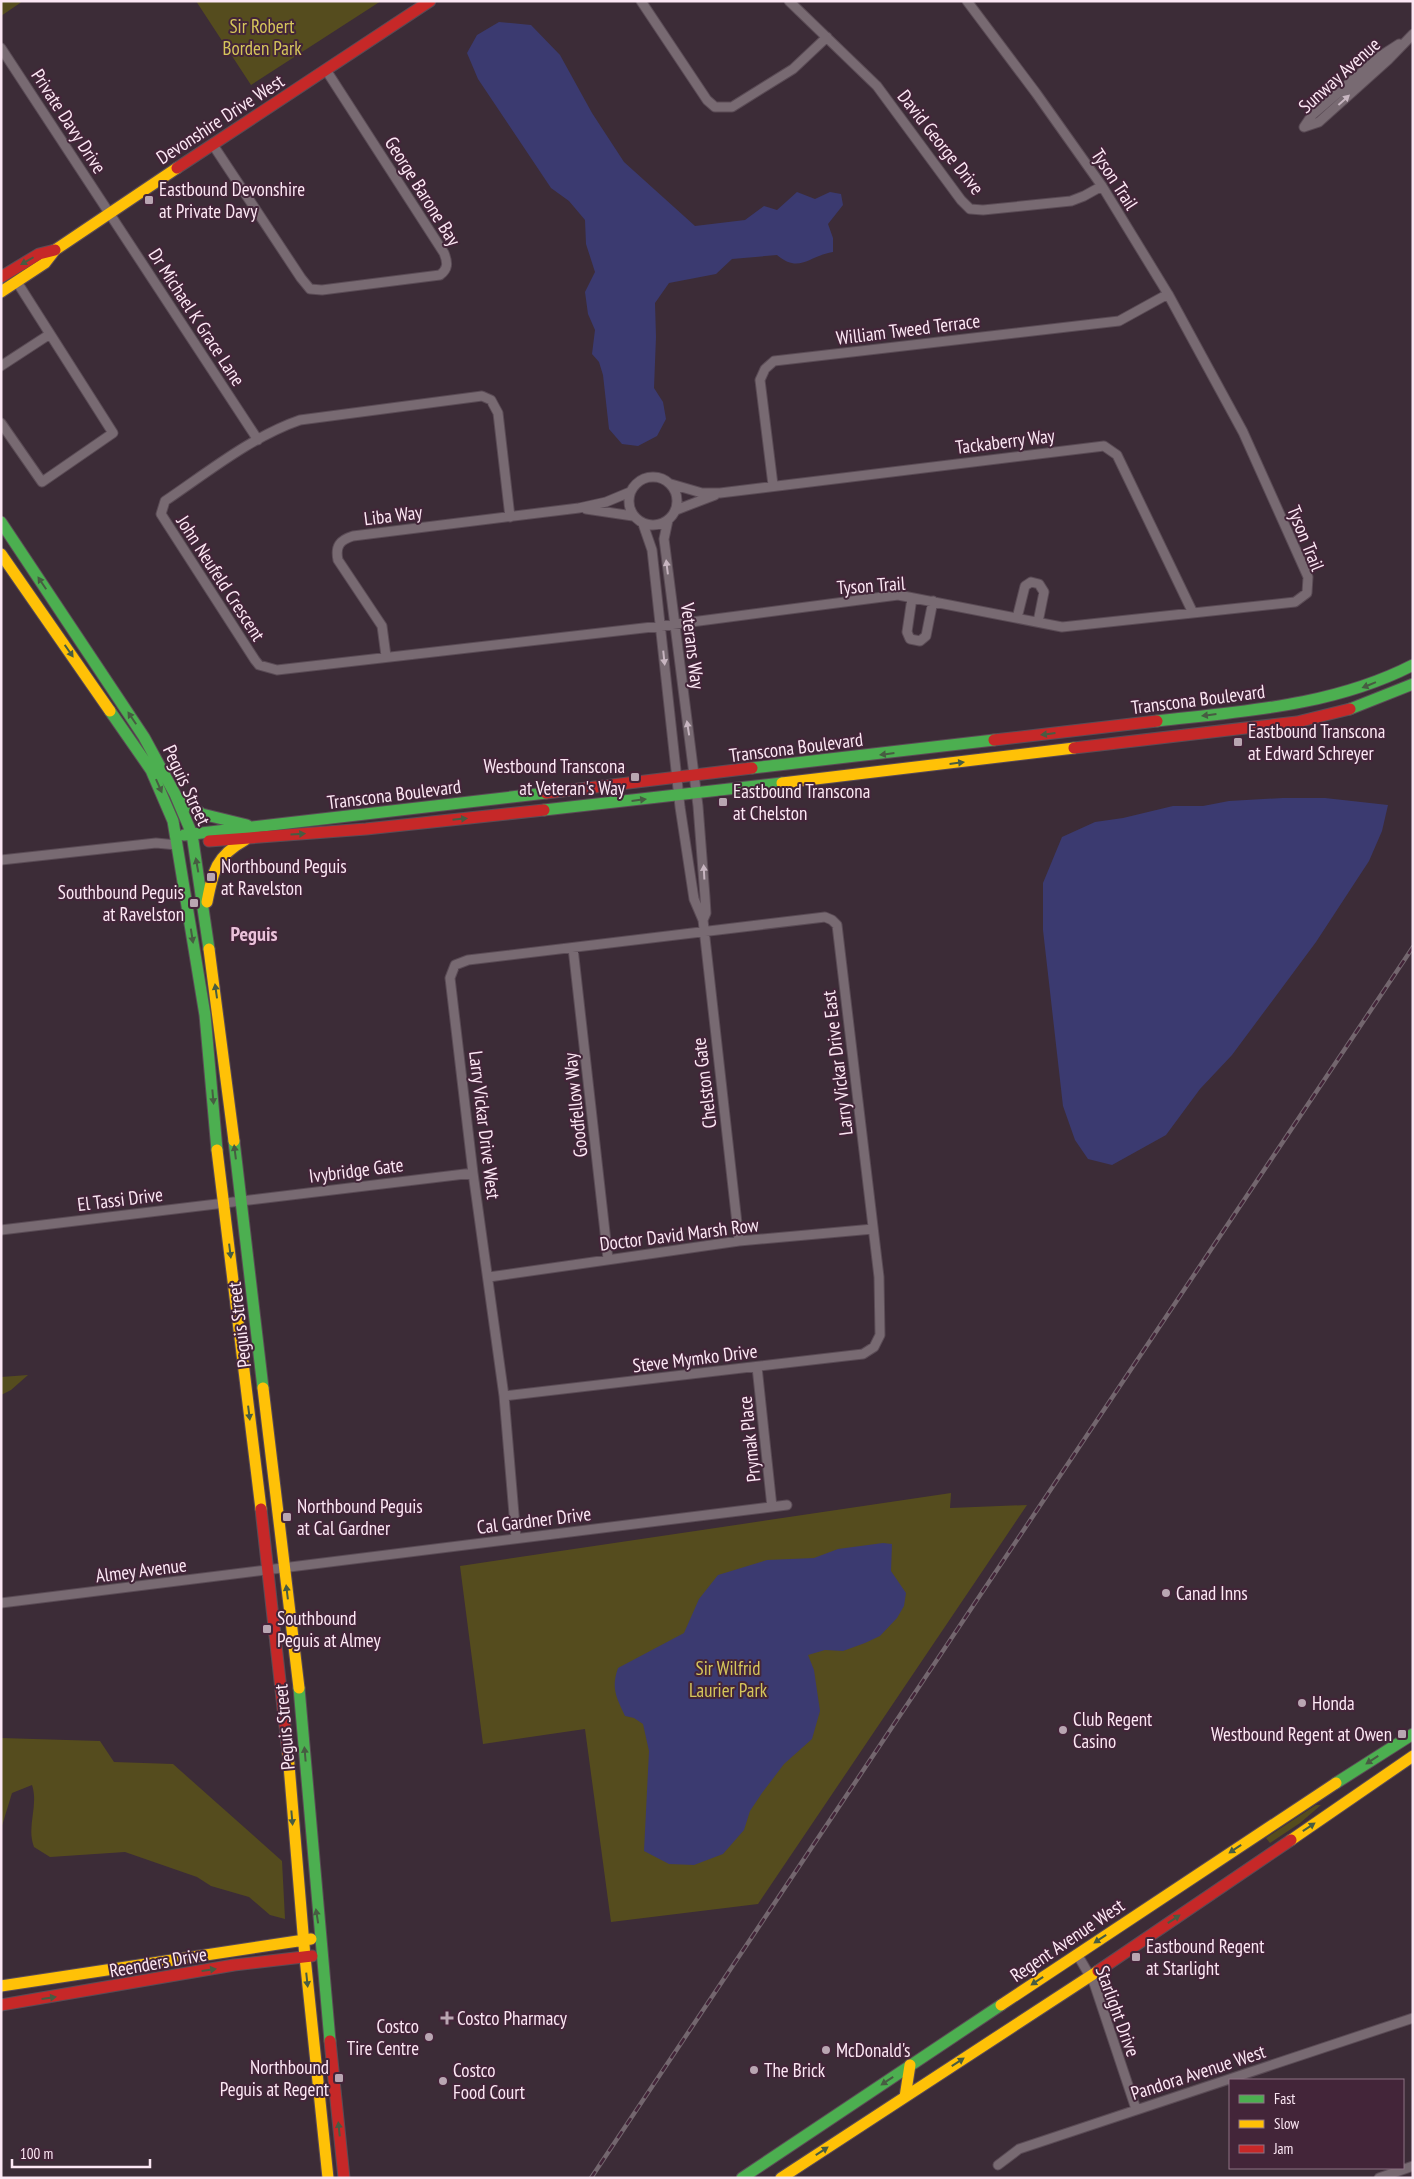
<svg xmlns="http://www.w3.org/2000/svg" width="1414" height="2179" font-family="'PT Sans Narrow',sans-serif">
<rect width="100%" height="100%" fill="#3c2c37"/>
<path fill="#554c1e" d="M1,1H23L1,16Z
M196,1H381L251,85Z
M28,1375L11,1390L1,1395V1377Z
M951,1493L950,1508L1027,1505L758,1904L611,1922L585,1729L483,1744L460,1566Z
M1,1738L100,1741L114,1762L173,1764L282,1861L285,1919L270,1915L249,1897L211,1886L197,1877L125,1852L50,1857L34,1847C26,1826 39,1806 32,1785L12,1793L1,1829Z
M1316,1805H1321L1300,1823L1270,1843L1266,1838Z"/>
<path fill="#3b3a70" d="M499,22L531,25L560,55L592,113L624,162L695,226L745,220L764,206L777,210L797,192L815,199L830,192L841,194L843,205L828,224L833,238V252C808,256 800,274 777,255L732,259L716,274L669,283L655,303L656,337L654,388L663,402L666,419L657,436L638,446L622,444L609,429L603,375L599,362L592,354L595,330L588,314L585,292L595,272L586,244L585,220L569,201L551,188L478,79L467,53L477,35Z
M1283,798H1325L1388,805L1382,831L1369,861L1316,942L1232,1055L1200,1089L1166,1135L1112,1165L1088,1159L1075,1140L1063,1106L1043,930V883L1062,837L1095,822L1123,818L1173,806H1203L1229,801Z
M883,1543L892,1544L891,1571L906,1593L904,1606L897,1618L880,1636L865,1643L843,1651L825,1650L808,1655L814,1670L820,1711L812,1739L784,1764L762,1793L750,1811L744,1830L723,1854L694,1865L669,1864L644,1851L649,1751L643,1724L634,1718L625,1716C616,1697 611,1688 618,1668L684,1633L699,1599L718,1575L767,1560L814,1558L838,1549Z"/>
<g fill="none" stroke-linecap="round" stroke-linejoin="round">
<g stroke="#5a4b55" stroke-width="11">
<path id="street" d="M641,1L707,100L715,107H732L793,69L827,37
M789,1L877,86L961,200L970,209L983,210L1071,201L1084,196L1102,186
M1,48L258,440
M1304,127L1319,122L1388,60L1413,34
M1304,127L1312,115L1382,55L1399,44
M213,145L301,278L310,289L322,290L440,275C448,269 448,263 444,253L326,70
M1,366L50,334
M1,423L42,482L113,433L17,282
M629 501a24 24 0 1 1 48 0a24 24 0 1 1-48 0Z
M671,484L702,493H720L1104,446L1117,455L1193,613
M773,485L760,380L765,369L774,361L1119,321L1168,294
M586,509L633,516
M676,510L715,495
M510,517L498,413L491,400L482,396L300,420C251,437 208,472 165,501L161,514L255,660L259,665L277,670L661,626L898,595L1062,627L1295,602L1307,593L1308,577L1243,432L1168,294L1102,186L1036,93L967,1
M668,520L664,539L698,806L705,897L706,913L703,920
M643,524L652,550L680,807L694,899L703,920L739,1241
M912,598L907,632L910,639L920,641L926,636L933,601
M1017,618L1025,586L1031,582L1039,584L1044,592L1038,622
M386,656L382,626L338,560C335,546 340,540 353,536L579,508L606,502L630,492
M1,860L156,843L177,845
M573,948L608,1259
M1,1230L473,1173
M489,1277L739,1241L873,1229
M757,1367L772,1507
M504,1396L863,1354L874,1347L880,1335L879,1277L837,925L832,920L825,917L468,960L455,965L450,978L473,1173L504,1396L516,1538
M1,1603L787,1505
M1077,1954L1094,1983L1136,2109
M998,2165L1019,2149L1413,2018
M1379,2178L1413,2166"/>
</g>
<g stroke="#5a4b55" stroke-width="13">
<path id="fast" d="M1,522L144,737L175,794L192,834L209,949
M1350,709L1413,684
M110,711L151,770L173,821L205,1015L217,1150
M1157,721C1245,711 1333,706 1413,665
M752,768L994,740
M179,798L202,814L247,825
M544,810L782,783
M184,835L546,793
M234,1141L263,1388
M299,1688L330,2041
M1336,1783L1413,1734
M742,2178L1001,2005"/>
</g>
<g stroke="#5a4b55" stroke-width="13">
<path id="slow" d="M1,292L45,263L55,250L177,168
M1,554L110,711
M782,783L1074,748
M207,902C213,871 216,856 245,840
M209,949L234,1141
M217,1150L261,1509
M263,1388L299,1688
M288,1753L305,1957L328,2178
M1291,1840L1413,1756
M1,1986L311,1939
M1001,2005L1336,1783
M905,2097L910,2065
M781,2178L1098,1971"/>
</g>
<g stroke="#5a4b55" stroke-width="13">
<path id="jam" d="M177,168L430,1
M1,277L39,254L55,250
M994,740L1157,721
M1074,748L1297,722L1350,709
M546,793L752,768
M209,841L366,829L544,810
M261,1509L288,1753
M1098,1971L1291,1840
M1,2005L234,1965L312,1956
M330,2041L344,2178"/>
</g>
<use href="#street" stroke="#786a72" stroke-width="9"/>
<use href="#fast" stroke="#4caf50" stroke-width="11"/>
<use href="#slow" stroke="#ffc107" stroke-width="11"/>
<use href="#jam" stroke="#c62828" stroke-width="11"/>
<g stroke="#73666e" stroke-width="4.5">
<path id="rail" d="M591,2178L1413,947"/>
</g>
<use href="#rail" stroke="#432539" stroke-width="2.5" stroke-dasharray="8" stroke-linecap="butt"/>
</g>
<defs><path id="oneway-solid" d="M-6-.8H1V-3.2L6.5 0L1 3.2V.8H-6Z" transform="scale(1.25)"/></defs>
<g fill="#c7b5c0">
<use href="#oneway-solid" transform="translate(1344 100) rotate(-42)"/>
<use href="#oneway-solid" transform="translate(667 567) rotate(-97)"/>
<use href="#oneway-solid" transform="translate(664 658) rotate(84)"/>
<use href="#oneway-solid" transform="translate(688 728) rotate(-99)"/>
<use href="#oneway-solid" transform="translate(704 872) rotate(-93)"/>
</g>
<g fill="#475c42">
<use href="#oneway-solid" transform="translate(27 261) rotate(150)"/>
<use href="#oneway-solid" transform="translate(42 583) rotate(-124)"/>
<use href="#oneway-solid" transform="translate(69 651) rotate(55)"/>
<use href="#oneway-solid" transform="translate(1369 685) rotate(158)"/>
<use href="#oneway-solid" transform="translate(1209 715) rotate(173)"/>
<use href="#oneway-solid" transform="translate(132 718) rotate(-124)"/>
<use href="#oneway-solid" transform="translate(1048 734) rotate(173)"/>
<use href="#oneway-solid" transform="translate(887 754) rotate(173)"/>
<use href="#oneway-solid" transform="translate(957 763) rotate(-7)"/>
<use href="#oneway-solid" transform="translate(159 786) rotate(66)"/>
<use href="#oneway-solid" transform="translate(639 800) rotate(-7)"/>
<use href="#oneway-solid" transform="translate(460 819) rotate(-6)"/>
<use href="#oneway-solid" transform="translate(298 834) rotate(-4)"/>
<use href="#oneway-solid" transform="translate(197 865) rotate(-100)"/>
<use href="#oneway-solid" transform="translate(192 936) rotate(81)"/>
<use href="#oneway-solid" transform="translate(216 991) rotate(-98)"/>
<use href="#oneway-solid" transform="translate(213 1097) rotate(85)"/>
<use href="#oneway-solid" transform="translate(235 1152) rotate(-97)"/>
<use href="#oneway-solid" transform="translate(230 1251) rotate(83)"/>
<use href="#oneway-solid" transform="translate(249 1413) rotate(83)"/>
<use href="#oneway-solid" transform="translate(287 1592) rotate(-97)"/>
<use href="#oneway-solid" transform="translate(305 1754) rotate(-95)"/>
<use href="#oneway-solid" transform="translate(1372 1760) rotate(147)"/>
<use href="#oneway-solid" transform="translate(292 1818) rotate(85)"/>
<use href="#oneway-solid" transform="translate(1309 1827) rotate(-34)"/>
<use href="#oneway-solid" transform="translate(1235 1849) rotate(146)"/>
<use href="#oneway-solid" transform="translate(317 1916) rotate(-99)"/>
<use href="#oneway-solid" transform="translate(1174 1919) rotate(-34)"/>
<use href="#oneway-solid" transform="translate(1100 1939) rotate(146)"/>
<use href="#oneway-solid" transform="translate(209 1970) rotate(-8)"/>
<use href="#oneway-solid" transform="translate(307 1980) rotate(84)"/>
<use href="#oneway-solid" transform="translate(1037 1981) rotate(146)"/>
<use href="#oneway-solid" transform="translate(49 1998) rotate(-8)"/>
<use href="#oneway-solid" transform="translate(958 2062) rotate(-33)"/>
<use href="#oneway-solid" transform="translate(887 2081) rotate(146)"/>
<use href="#oneway-solid" transform="translate(339 2129) rotate(-96)"/>
<use href="#oneway-solid" transform="translate(822 2151) rotate(-33)"/>
</g>
<g fill="#b9a6b2" stroke="#432539" stroke-width="2">
<rect x="144" y="195" width="10" height="10" rx="2.5"/>
<rect x="1233" y="737" width="10" height="10" rx="2.5"/>
<rect x="630" y="772" width="10" height="10" rx="2.5"/>
<rect x="718" y="797" width="10" height="10" rx="2.5"/>
<rect x="206" y="872" width="10" height="10" rx="2.5"/>
<rect x="189" y="898" width="10" height="10" rx="2.5"/>
<rect x="282" y="1512" width="10" height="10" rx="2.5"/>
<circle cx="1166" cy="1593" r="5"/>
<rect x="262" y="1624" width="10" height="10" rx="2.5"/>
<circle cx="1302" cy="1703" r="5"/>
<circle cx="1063" cy="1730" r="5"/>
<rect x="1397" y="1729" width="10" height="10" rx="2.5"/>
<rect x="1131" y="1952" width="10" height="10" rx="2.5"/>
<path d="M444.5 2010.5h5v5h5v5h-5v5h-5v-5h-5v-5h5z"/>
<circle cx="429" cy="2037" r="5"/>
<circle cx="826" cy="2050" r="5"/>
<circle cx="754" cy="2070" r="5"/>
<rect x="334" y="2073" width="10" height="10" rx="2.5"/>
<circle cx="443" cy="2081" r="5"/>
</g>
<g text-anchor="middle" dominant-baseline="central" stroke-width="4" stroke-linejoin="round" paint-order="stroke">
<g font-size="19" fill="#d6c65b" stroke="#432539">
<text x="262" y="26">Sir Robert<tspan x="262" dy="22">Borden Park</tspan></text>
<text x="728" y="1668">Sir Wilfrid<tspan x="728" dy="22">Laurier Park</tspan></text>
</g>
<g font-size="19" fill="#fce7f4" stroke="#432539">
<text transform="translate(1339 75) rotate(-42)">Sunway Avenue</text>
<text transform="translate(220 119) rotate(-33)">Devonshire Drive West</text>
<text transform="translate(69 121) rotate(57)">Private Davy Drive</text>
<text transform="translate(941 142) rotate(52)">David George Drive</text>
<text transform="translate(1115 179) rotate(57)">Tyson Trail</text>
<text transform="translate(423 191) rotate(58)">George Barone Bay</text>
<text transform="translate(197 317) rotate(57)">Dr Michael K Grace Lane</text>
<text transform="translate(908 329) rotate(-7)">William Tweed Terrace</text>
<text transform="translate(1005 441) rotate(-7)">Tackaberry Way</text>
<text transform="translate(393 515) rotate(-7)">Liba Way</text>
<text transform="translate(1306 538) rotate(68)">Tyson Trail</text>
<text transform="translate(221 578) rotate(57)">John Neufeld Crescent</text>
<text transform="translate(871 585) rotate(-4)">Tyson Trail</text>
<text transform="translate(693 646) rotate(83)">Veterans Way</text>
<text transform="translate(1198 699) rotate(-7)">Transcona Boulevard</text>
<text transform="translate(796 747) rotate(-7)">Transcona Boulevard</text>
<text transform="translate(187 785) rotate(65)">Peguis Street</text>
<text transform="translate(394 794) rotate(-7)">Transcona Boulevard</text>
<text transform="translate(837 1063) rotate(-97)">Larry Vickar Drive East</text>
<text transform="translate(704 1083) rotate(-97)">Chelston Gate</text>
<text transform="translate(575 1105) rotate(-96)">Goodfellow Way</text>
<text transform="translate(485 1125) rotate(83)">Larry Vickar Drive West</text>
<text transform="translate(356 1170) rotate(-7)">Ivybridge Gate</text>
<text transform="translate(120 1199) rotate(-7)">El Tassi Drive</text>
<text transform="translate(679 1234) rotate(-7)">Doctor David Marsh Row</text>
<text transform="translate(239 1325) rotate(-97)">Peguis Street</text>
<text transform="translate(695 1358) rotate(-7)">Steve Mymko Drive</text>
<text transform="translate(749 1439) rotate(-96)">Prymak Place</text>
<text transform="translate(534 1520) rotate(-7)">Cal Gardner Drive</text>
<text transform="translate(141 1570) rotate(-7)">Almey Avenue</text>
<text transform="translate(284 1727) rotate(-95)">Peguis Street</text>
<text transform="translate(1067 1940) rotate(-34)">Regent Avenue West</text>
<text transform="translate(158 1962) rotate(-10)">Reenders Drive</text>
<text transform="translate(1118 2011) rotate(70)">Starlight Drive</text>
<text transform="translate(1198 2072) rotate(-18)">Pandora Avenue West</text>
</g>
<g font-size="19" fill="#fce7f4" stroke="#432539" text-anchor="start">
<text x="159" y="189">Eastbound Devonshire<tspan x="159" dy="22">at Private Davy</tspan></text>
<text x="1248" y="731">Eastbound Transcona<tspan x="1248" dy="22">at Edward Schreyer</tspan></text>
<text x="625" y="766" text-anchor="end">Westbound Transcona<tspan x="625" dy="22">at Veteran's Way</tspan></text>
<text x="733" y="791">Eastbound Transcona<tspan x="733" dy="22">at Chelston</tspan></text>
<text x="221" y="866">Northbound Peguis<tspan x="221" dy="22">at Ravelston</tspan></text>
<text x="184" y="892" text-anchor="end">Southbound Peguis<tspan x="184" dy="22">at Ravelston</tspan></text>
<text x="297" y="1506">Northbound Peguis<tspan x="297" dy="22">at Cal Gardner</tspan></text>
<text x="1176" y="1593">Canad Inns</text>
<text x="277" y="1618">Southbound<tspan x="277" dy="22">Peguis at Almey</tspan></text>
<text x="1312" y="1703">Honda</text>
<text x="1073" y="1719">Club Regent<tspan x="1073" dy="22">Casino</tspan></text>
<text x="1392" y="1734" text-anchor="end">Westbound Regent at Owen</text>
<text x="1146" y="1946">Eastbound Regent<tspan x="1146" dy="22">at Starlight</tspan></text>
<text x="457" y="2018">Costco Pharmacy</text>
<text x="419" y="2026" text-anchor="end">Costco<tspan x="419" dy="22">Tire Centre</tspan></text>
<text x="836" y="2050">McDonald's</text>
<text x="329" y="2067" text-anchor="end">Northbound<tspan x="329" dy="22">Peguis at Regent</tspan></text>
<text x="453" y="2070">Costco<tspan x="453" dy="22">Food Court</tspan></text>
<text x="764" y="2070">The Brick</text>
</g>
<g font-size="20" font-weight="bold" fill="#eac2da" stroke="#432539">
<text x="254" y="934">Peguis</text>
</g>
</g>
<rect width="1414" height="2179" fill="none" stroke="#fce7f4" stroke-width="5"/>
<rect x="1229" y="2079" width="175" height="90" fill="#432539" stroke="#8d7384"/>
<rect x="1239" y="2095" width="25" height="8" fill="#4caf50" stroke="#8d7384"/>
<text x="1274" y="2104" font-size="15" fill="#fce7f4">Fast</text>
<rect x="1239" y="2120" width="25" height="8" fill="#ffc107" stroke="#8d7384"/>
<text x="1274" y="2129" font-size="15" fill="#fce7f4">Slow</text>
<rect x="1239" y="2145" width="25" height="8" fill="#c62828" stroke="#8d7384"/>
<text x="1274" y="2154" font-size="15" fill="#fce7f4">Jam</text>
<path d="M12 2159v8h138v-8" fill="none" stroke="#fce7f4" stroke-width="2.5"/>
<text x="20" y="2159" font-size="15" fill="#fce7f4" stroke="#432539" stroke-width="4" paint-order="stroke">100 m</text>
</svg>
